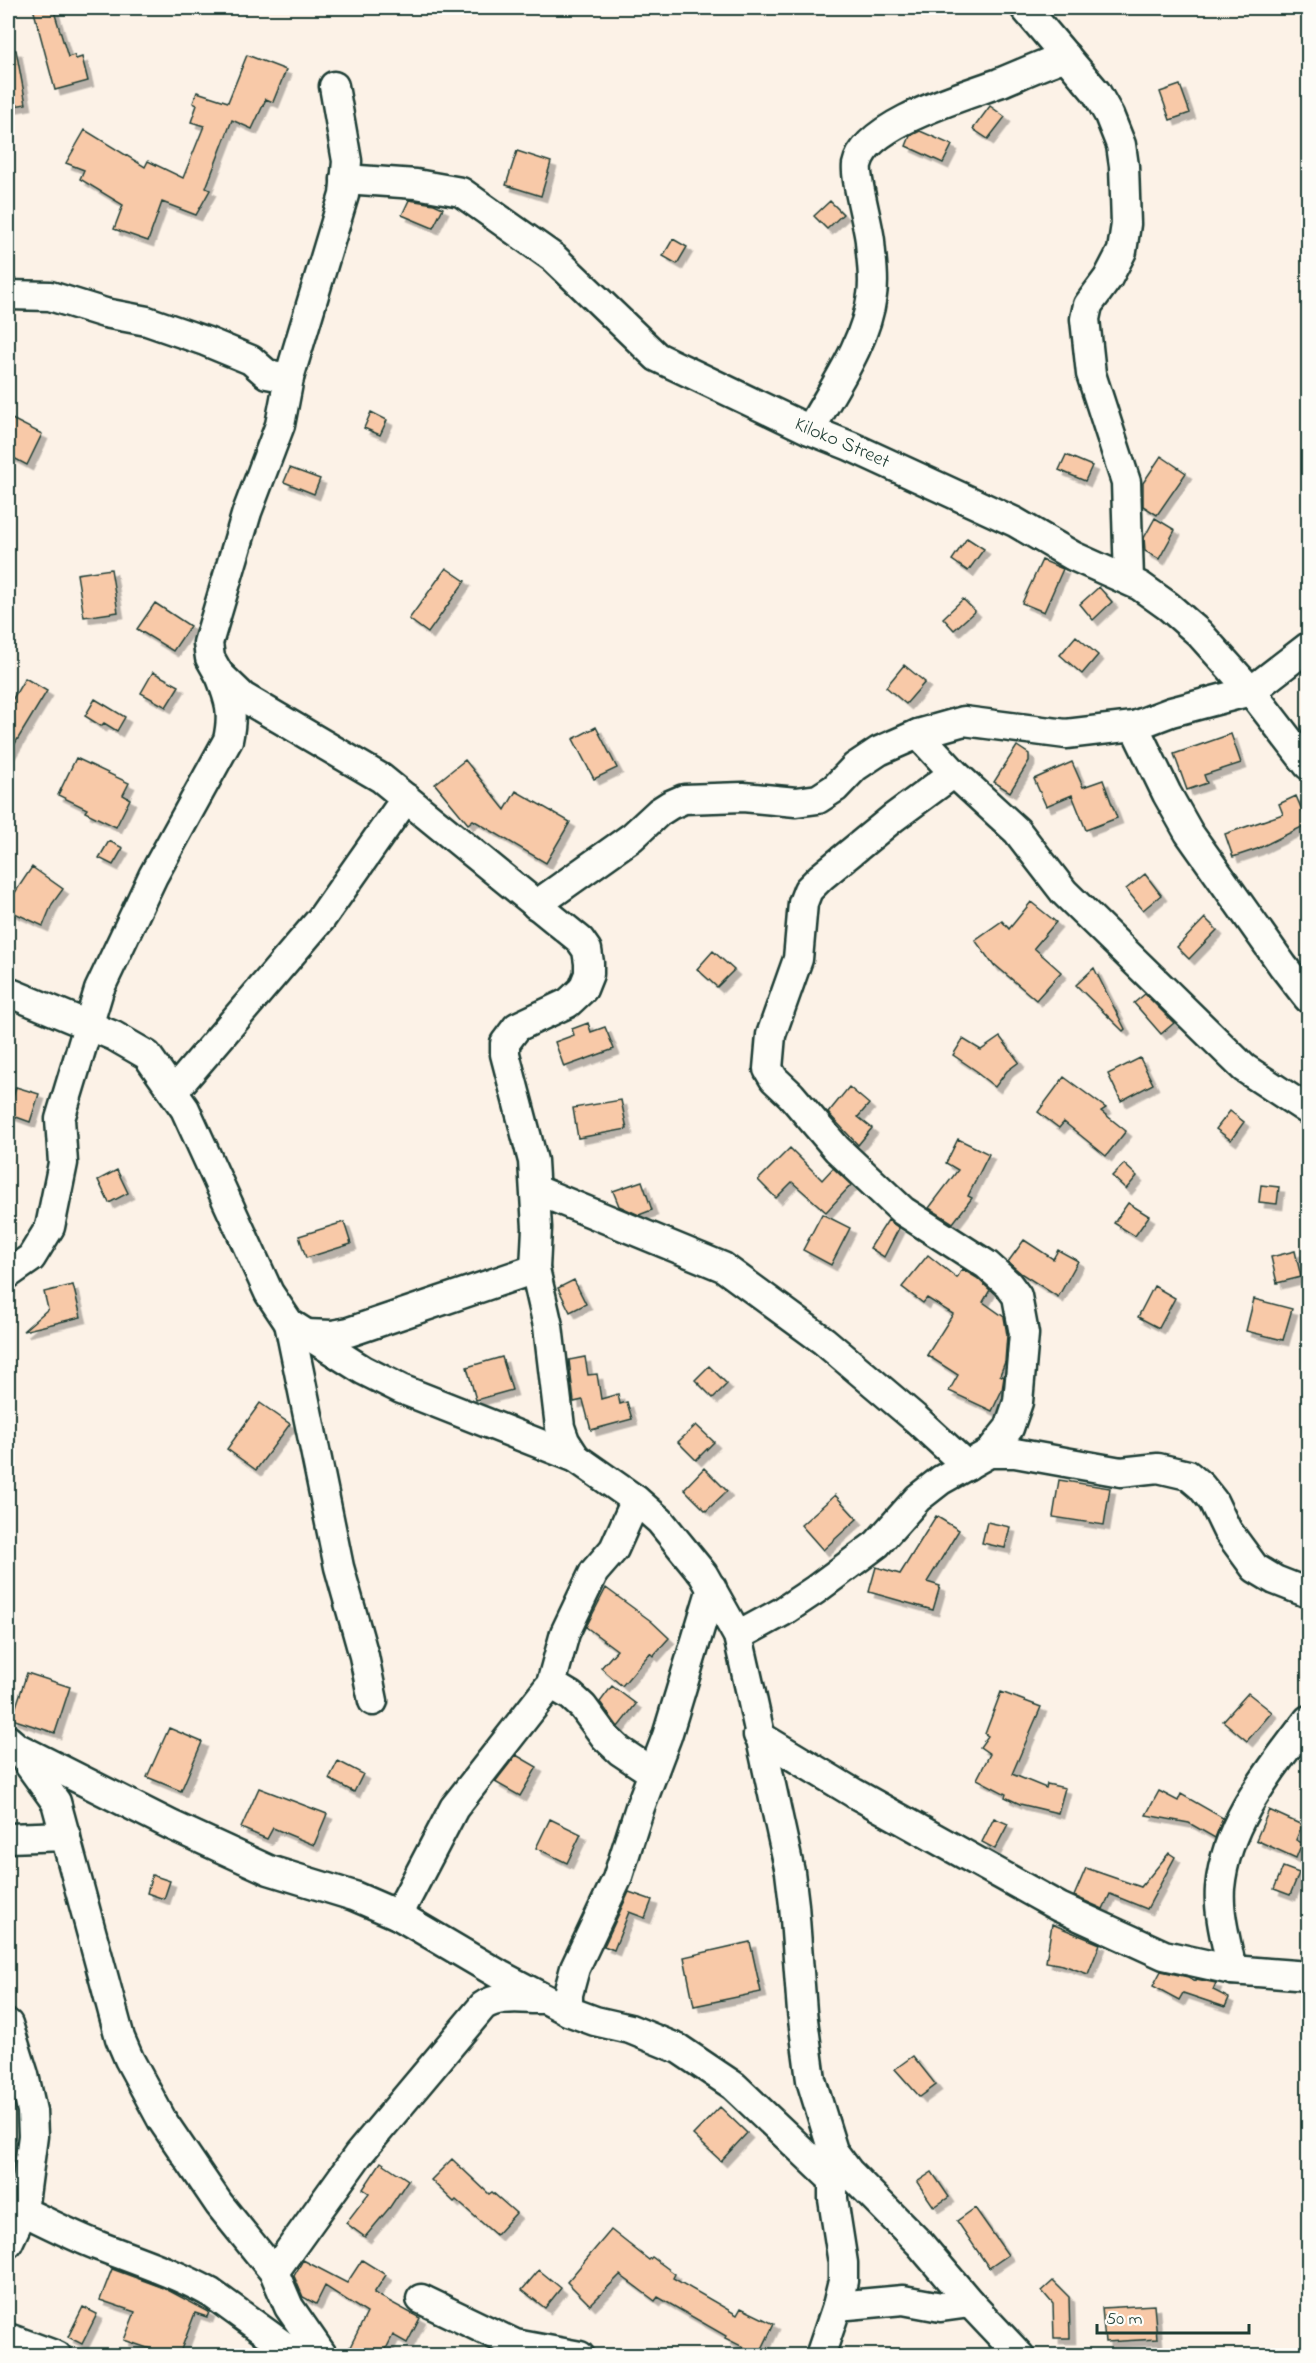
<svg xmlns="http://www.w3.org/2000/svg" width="1316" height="2363" font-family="'Indie Flower',sans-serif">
<defs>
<filter id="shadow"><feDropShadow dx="5.5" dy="5.5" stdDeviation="0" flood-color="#0004"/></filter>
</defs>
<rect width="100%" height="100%" fill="#fcf2e7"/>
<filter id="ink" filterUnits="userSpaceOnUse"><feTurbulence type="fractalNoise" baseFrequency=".0167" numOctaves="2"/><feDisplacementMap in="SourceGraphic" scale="12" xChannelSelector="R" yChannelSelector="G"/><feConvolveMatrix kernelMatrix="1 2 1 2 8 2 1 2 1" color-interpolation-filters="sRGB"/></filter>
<g filter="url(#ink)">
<path fill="#f8c9a8" stroke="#1f3d34" stroke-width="1.5" filter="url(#shadow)" d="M33,8H53L68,57L74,55L76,59L82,57L88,81L55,90Z
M8,50H16L26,104L8,107Z
M247,55L286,70L273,102L266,99L252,129L232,120L206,188L210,190L196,215L162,202L148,241L114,229L123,205L80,179L84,170L66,163L85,130L145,167L148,161L183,178L204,126L191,122L197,105L193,103L197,92L228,102Z
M1180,85L1190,113L1170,120L1160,92Z
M990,106L1005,117L988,139L973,129Z
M920,131L952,145L943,163L906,146L910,136Z
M517,151L551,162L541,196L506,185Z
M409,200L434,204L443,208L433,228L402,215Z
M830,201L843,214L827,229L814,216Z
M673,239L687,247L677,264L663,256Z
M371,412L387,420L380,435L364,428Z
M8,417L42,434L27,465L8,455Z
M1066,455L1092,466L1085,481L1059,470Z
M1161,456L1186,473L1157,515L1143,506V483Z
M290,468L320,479L314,494L284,482Z
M1155,518L1175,530L1159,559L1145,551L1144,538Z
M967,538L984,549L968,571L952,560Z
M1042,560L1063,569L1044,612L1022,603Z
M446,568L465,581L428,633L409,619Z
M111,569L118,612L84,617L77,574Z
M1099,587L1112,602L1093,620L1080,604Z
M963,599L975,611L954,630L943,618Z
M155,603L190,626L173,651L137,629Z
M1076,636L1098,655L1082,674L1060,655Z
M904,665L925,682L906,704L886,687Z
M153,672L179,686L166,707L141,693Z
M25,678L47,691L8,755V707Z
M95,699L125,717L117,731L104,723L101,726L85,716Z
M596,727L617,768L594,779L573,739Z
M1231,734L1241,763L1204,775L1207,783L1187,790L1174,754Z
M1017,746L1029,754V761L1010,792L994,782Z
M76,758L129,783L123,795L130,799L116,827L85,812L87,809L58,795Z
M465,760L505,810L516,791L570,822L546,863L473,820L468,824L435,784Z
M1072,762L1083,787L1103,780L1117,818L1086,830L1072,795L1046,806L1034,779Z
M1296,796L1308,824L1257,849L1233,857L1225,834L1283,814L1279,804Z
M109,841L123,848L113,865L99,858Z
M32,867L63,889L52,904L43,926L8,910V903Z
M1145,874L1161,895L1143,910L1126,889Z
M1031,902L1056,922L1034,948L1061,972L1036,1000L995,965L994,966L975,940L1002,921L1009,929Z
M1205,918L1217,930L1189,959L1177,947Z
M713,951L734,970L717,987L697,969Z
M1094,968L1125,1029L1123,1031L1076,985Z
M1145,994L1174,1023L1161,1034L1134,1003Z
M588,1023L591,1032L605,1027L614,1049L564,1067L555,1042L574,1035L572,1029Z
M1000,1037L1019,1062L1007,1071L995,1087L977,1073L978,1072L953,1055L963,1039L981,1050Z
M1140,1058L1153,1084L1121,1101L1108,1074Z
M1064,1077L1106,1108L1101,1111L1126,1131L1106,1156L1064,1122L1059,1128L1038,1112Z
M16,1087L39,1094L30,1122L8,1114Z
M849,1087L869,1104L858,1117L872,1128L858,1145L828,1113Z
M621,1100L627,1129L578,1138L573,1108Z
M1230,1111L1244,1122L1231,1140L1216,1129Z
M958,1139L989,1154L968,1196L972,1198L953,1223L929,1208L958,1170L946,1163Z
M790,1148L822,1180L833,1168L851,1185L826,1212L792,1182L776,1198L758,1180Z
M1124,1164L1137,1176L1126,1189L1112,1176Z
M117,1170L128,1193L109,1203L98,1180Z
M642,1181L652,1210L639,1215L619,1206L613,1191Z
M1261,1185L1279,1187L1277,1204L1259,1202Z
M1128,1203L1149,1216L1135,1236L1114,1223Z
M822,1214L850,1228L831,1265L803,1250Z
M888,1220L899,1228L884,1257L870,1248Z
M344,1222L351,1244L306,1258L299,1236Z
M1024,1240L1053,1259L1058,1250L1078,1261L1058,1297L1022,1274L1008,1262Z
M1295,1251L1301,1277L1277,1283L1271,1257Z
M928,1255L957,1278L962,1269L977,1278L990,1290L983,1302L1004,1317L1007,1335L1005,1362L1000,1375L1004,1377L1002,1390L992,1411L949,1391L958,1375L927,1355L953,1314L927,1298L923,1303L902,1287Z
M574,1280L586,1304L570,1312L558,1288Z
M73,1285L81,1317L23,1331L48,1309L44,1292Z
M1154,1286L1175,1298L1159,1328L1138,1317Z
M1254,1299L1292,1309L1283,1340L1246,1331Z
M502,1357L512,1390L476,1400L467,1367Z
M585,1357L588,1375L597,1374L601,1399L618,1394L620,1404L627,1402L632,1419L591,1430L583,1400L574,1402L569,1360Z
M709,1366L727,1384L713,1398L695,1380Z
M260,1403L290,1424L256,1470L227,1449Z
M696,1425L714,1442L696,1460L678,1442Z
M704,1468L727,1491L706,1511L684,1489Z
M1059,1480L1110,1488L1104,1525L1053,1517Z
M835,1495L857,1519L823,1550L801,1525Z
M936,1516L959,1530L927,1582L940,1586L933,1610L869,1592L876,1567L900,1574Z
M987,1522L1010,1527L1005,1548L982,1543Z
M606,1588L651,1621L669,1638L653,1656L650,1653L622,1686L601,1668L617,1650L586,1627Z
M27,1673L70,1687L55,1733L12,1719Z
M612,1686L636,1704L618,1727L600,1702Z
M1001,1692L1041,1707L1012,1774L1046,1788L1047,1784L1065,1788L1058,1813L1020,1804L1005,1797L1006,1794L977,1779L990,1754L980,1747L988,1736L985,1734Z
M1248,1693L1272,1712L1247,1741L1223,1721Z
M169,1728L202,1742L181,1791L147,1777Z
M516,1755L537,1767L520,1796L495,1782Z
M338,1761L363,1774L354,1792L329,1779Z
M259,1788L327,1814L314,1845L273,1828L267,1839L241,1828Z
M1159,1791L1178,1801L1181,1794L1223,1818L1215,1838L1189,1823L1146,1815Z
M1269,1810L1302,1825L1296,1840L1302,1843L1296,1858L1256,1840Z
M994,1818L1008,1824L995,1849L982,1842Z
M550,1819L581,1834L567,1863L536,1848Z
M1169,1853L1175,1857L1147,1909L1110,1894L1103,1909L1074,1896L1086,1868L1141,1887Z
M1283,1867L1299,1873L1290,1895L1274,1889Z
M152,1875L170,1881L164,1899L147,1893Z
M629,1892L652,1900L645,1918L629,1912L614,1950L604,1946Z
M1052,1924L1100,1944L1088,1974L1063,1965L1046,1962Z
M750,1942L761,1992L694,2006L684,1957Z
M1161,1971L1188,1977L1196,1981V1979L1216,1983L1213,1990L1229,1998L1225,2007L1183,1993L1179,2000L1153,1986Z
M913,2056L936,2085L920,2097L895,2069Z
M720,2107L747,2133L721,2161L693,2135Z
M452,2159L489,2194L492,2192L516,2213L496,2235L456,2200L454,2202L431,2180Z
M381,2162L408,2180L390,2207L365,2237L346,2223L369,2193L363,2189Z
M932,2172L949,2197L934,2207L917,2182Z
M975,2208L1008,2255L989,2268L957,2221Z
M611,2230L649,2260L652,2257L675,2274L673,2278L737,2315L741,2308L774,2324L759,2355L725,2338L726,2336L658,2297L655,2301L620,2275L590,2305L567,2282Z
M303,2260L347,2283L362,2260L386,2275L374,2293L420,2318L407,2343L393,2335L383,2355H346L367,2313L325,2286L316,2304L303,2297L294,2276Z
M112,2269L164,2288L209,2312L207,2317L195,2313L179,2355H168L124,2340L135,2312L100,2300Z
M539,2270L561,2288L545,2308L522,2290Z
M1053,2281L1069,2297L1070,2338H1054L1053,2304L1042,2291Z
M1154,2305L1157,2339L1105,2342L1102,2308Z
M83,2307L97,2314L82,2344L68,2337Z"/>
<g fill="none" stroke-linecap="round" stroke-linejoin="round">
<g stroke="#1f3d34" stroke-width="33">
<g id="minor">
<path d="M1025,8L1096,92L1109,115L1121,145L1124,166L1126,224L1122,251L1108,278L1088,305L1085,319L1091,374L1126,482L1129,580"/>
<path d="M334,86L347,161L344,195L289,378L280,425L247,512L208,643L210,658L219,674L243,697L381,778L580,940L587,950L589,963V974L583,989L568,1003L517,1027L505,1043V1054L533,1161L537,1228L535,1269L548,1326L560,1427L565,1441L576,1458"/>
<path id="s1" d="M345,179L416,184L461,192L554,258L657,357L810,430L850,446L1015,522L1073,556L1140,586L1168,606L1199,633L1251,691L1308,765"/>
<path d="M8,295L50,296L105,313L147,321L205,341L251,360L267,374L289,378"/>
<path d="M810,430C833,388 866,344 872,295C875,278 871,258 870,241C868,223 855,178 857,165C865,124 964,96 999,83C1021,74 1043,64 1066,56"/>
<path d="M1134,726L1167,794L1189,833L1283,966L1308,998"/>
<path d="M918,734L954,773L1017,831L1064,892L1244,1068L1308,1110"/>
<path d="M954,773L893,818L821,877L808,890L803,903L798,959L771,1035L768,1069L774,1079L791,1095L837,1149L903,1211L987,1265L1008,1284L1017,1296L1024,1334L1018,1402L1009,1428L989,1453"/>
<path d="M536,905L632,837L659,812L670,805L684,799L743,797L796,802L818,799L835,788L855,767L879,751L918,734L964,721L1066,734L1134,726L1171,712L1251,691L1308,647"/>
<path d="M8,992L114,1036L147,1055L185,1109L269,1293L289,1323L363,1370L401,1389L576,1458L636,1500L660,1521L703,1574L738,1636L750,1689L790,1872L794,1905L802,2012L811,2080L833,2151L848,2171L920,2244L970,2303L1020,2356"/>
<path d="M174,1091L321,919L406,798"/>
<path d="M536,1190L723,1267L824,1341L916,1419L967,1466"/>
<path d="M8,1274L31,1258L50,1227L63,1163L60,1119L99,990L153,876L228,740C234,712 230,701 220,675"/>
<path d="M289,1323L339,1567L364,1656L373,1701"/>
<path d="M305,1334L332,1335L349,1332L535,1269"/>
<path d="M738,1636L782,1612L815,1590L877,1544L918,1498L941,1480L989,1453H1015L1121,1472L1158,1468L1188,1475L1201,1486L1213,1501L1227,1530L1255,1568L1275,1580L1308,1593"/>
<path d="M551,1684L571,1696L583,1707L605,1737L620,1751L653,1773"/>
<path d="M758,1735L854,1793L1059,1907L1164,1955L1232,1970L1308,1976"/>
<path d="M8,1740L16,1747L171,1825L269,1870L354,1896L398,1915L500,1975L568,2011L595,2021L630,2029L679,2049L734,2086L832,2179"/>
<path d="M20,1752L56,1802L120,2038L129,2059L162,2120L219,2204L274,2272L289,2307L323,2356"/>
<path d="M8,1838L66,1836"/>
<path d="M398,1915L454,1808L551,1684L565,1633L594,1572L614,1549L636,1500"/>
<path d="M1232,1970C1227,1945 1218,1914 1220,1888C1226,1822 1270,1771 1308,1720"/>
<path d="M568,2011V1994L575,1968L617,1879L640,1807L667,1736L712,1588"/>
<path d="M8,2024L24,2075L32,2111L33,2136L23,2211L8,2243"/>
<path d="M23,2211C48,2223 73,2236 99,2246C138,2261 175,2273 211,2293L287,2348L314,2356"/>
<path d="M274,2272L358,2155L483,2006C498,1995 522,1999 540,1999"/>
<path d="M421,2299L515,2344L580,2356"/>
<path d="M837,2306L903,2300L941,2307L970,2303"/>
<path d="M8,2338L57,2356"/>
<path d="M820,2356L837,2306L843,2281V2263L833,2199V2159"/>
</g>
</g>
<use href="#minor" stroke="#fdfcf7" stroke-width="28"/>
</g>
</g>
<g text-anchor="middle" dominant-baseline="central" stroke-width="5" stroke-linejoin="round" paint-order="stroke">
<g font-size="20" fill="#1f3d34" stroke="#fdfcf7">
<text stroke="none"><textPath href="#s1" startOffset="578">Kiloko Street</textPath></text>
</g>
</g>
<rect width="1316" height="2363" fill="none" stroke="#fdfcf7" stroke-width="30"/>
<rect x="15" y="15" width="1286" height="2333" fill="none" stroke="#1f3d34" stroke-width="2" filter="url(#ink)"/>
<path d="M1097 2324v9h152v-9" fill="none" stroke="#1f3d34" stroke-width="3"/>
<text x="1106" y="2324" font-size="18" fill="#1f3d34" stroke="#fdfcf7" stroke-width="4.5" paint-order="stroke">50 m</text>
</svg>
